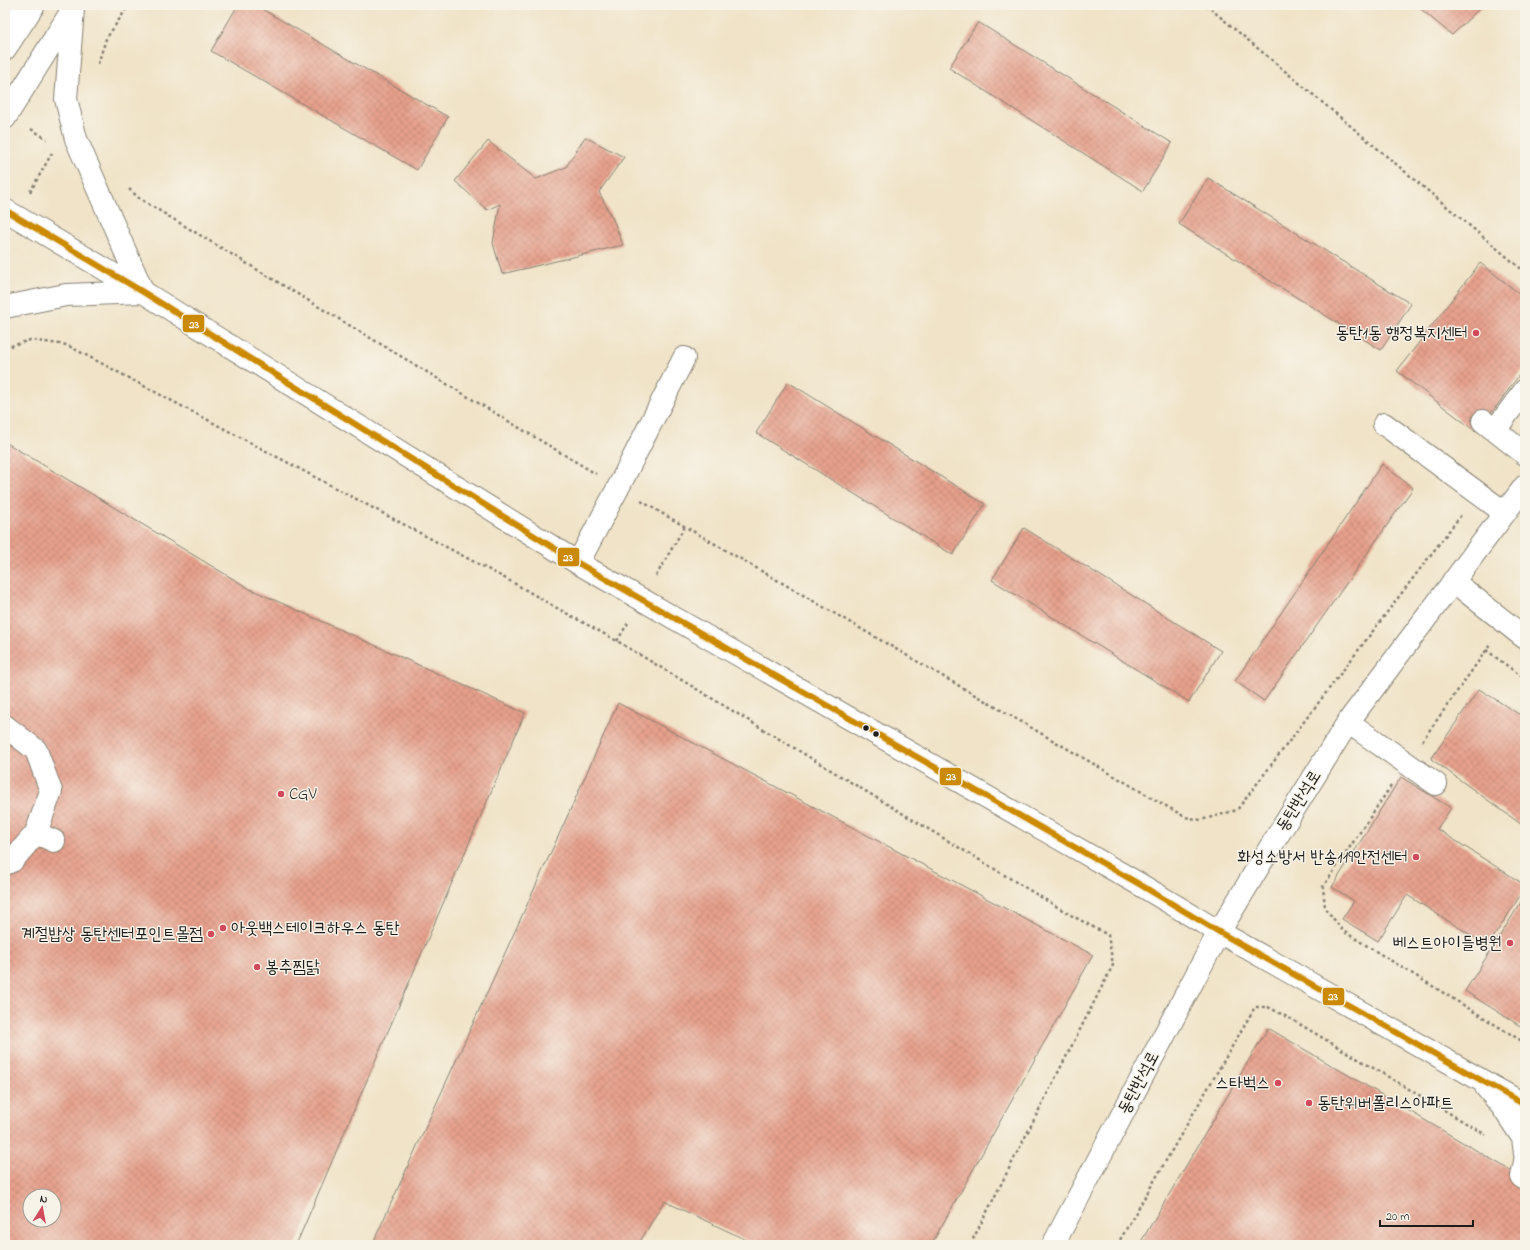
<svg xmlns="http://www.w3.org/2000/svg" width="1530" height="1250" font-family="'Indie Flower','Poor Story',sans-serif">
<defs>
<pattern id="building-cross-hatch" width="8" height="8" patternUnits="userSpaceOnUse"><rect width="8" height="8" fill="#e6a08c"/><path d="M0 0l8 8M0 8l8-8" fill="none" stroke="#c58978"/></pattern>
</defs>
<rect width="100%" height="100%" fill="#f7f3e8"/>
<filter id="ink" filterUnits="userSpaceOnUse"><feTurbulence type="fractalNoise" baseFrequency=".025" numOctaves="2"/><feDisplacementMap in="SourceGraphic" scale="8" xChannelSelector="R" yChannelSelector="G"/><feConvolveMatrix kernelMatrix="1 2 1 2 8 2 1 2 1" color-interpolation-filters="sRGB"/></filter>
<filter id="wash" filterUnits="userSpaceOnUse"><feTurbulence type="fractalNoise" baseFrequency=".012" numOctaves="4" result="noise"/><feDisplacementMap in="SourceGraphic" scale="16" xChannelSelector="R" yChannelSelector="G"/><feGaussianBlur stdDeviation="0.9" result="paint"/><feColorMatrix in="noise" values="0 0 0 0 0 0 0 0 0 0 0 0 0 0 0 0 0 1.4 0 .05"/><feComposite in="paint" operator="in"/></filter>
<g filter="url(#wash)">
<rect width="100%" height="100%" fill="#f0e3c7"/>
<g id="blocks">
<path fill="url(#building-cross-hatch)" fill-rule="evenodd" d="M238,5H255L448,117L417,170L211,51Z
M1416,5H1483L1452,35Z
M978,22L1172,143L1143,191L949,68Z
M585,137L624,157L599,192L615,224L623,245L502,274L493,243L500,204L487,210L455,181L488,141L536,179L566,167Z
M1208,178L1411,304L1381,350L1179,224Z
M1480,263L1525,298V367L1495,408L1475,431L1397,371Z
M788,382L985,504L953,555L756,433Z
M5,442L250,589L525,713L296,1245H5ZM30,1196H54V1220H30Z
M1382,464L1413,488L1264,701L1235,681Z
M1024,528L1221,651L1189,702L992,580Z
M1479,689L1525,718V827L1431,759Z
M618,703L1093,955L931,1245H757L664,1201L638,1245H372L572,806Z
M1401,777L1451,808L1437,829L1525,885V888L1488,946L1407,895L1378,941L1342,919L1354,901L1332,887Z
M1525,896V1029L1465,991Z
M1268,1028L1525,1179V1245H1139Z"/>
</g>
</g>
<g filter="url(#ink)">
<use href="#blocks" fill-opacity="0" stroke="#868072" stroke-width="1"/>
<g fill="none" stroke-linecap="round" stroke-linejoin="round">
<g stroke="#868072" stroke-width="24">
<path id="minor" d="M5,16L12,5
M5,49L34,5
M5,118L71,12
M5,210L143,292L578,563L1139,884L1219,932L1525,1105
M5,307L66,295L143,292L76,139L66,99L73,9
M1483,421L1525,454
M1384,424L1505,513
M1495,430L1525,390
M578,563L618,488L684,358
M1453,581L1525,638
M1348,722L1436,784
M5,726L36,750L51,791L36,833L12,861L5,864
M36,833L54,841
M1486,1087L1501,1105L1523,1138L1525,1154
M1522,1177L1525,1161
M1053,1245L1219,932L1268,851L1348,722L1525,486"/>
</g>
<path stroke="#868072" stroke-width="2.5" stroke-dasharray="3 3" stroke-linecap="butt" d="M1206,5L1525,272
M98,64L106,39L129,5
M31,129L47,139
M129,189L140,199L596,474
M30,192L52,153
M5,348L30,340L67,345L512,582L555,607L617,641L1069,914L1108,935L1113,965L970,1245
M641,501L1185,817L1201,820L1237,810L1461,515
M656,576L685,526
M617,641L628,623
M1486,650L1525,679
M1422,741L1490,645
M1391,786L1323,887L1325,908L1343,931L1525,1043
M1117,1245L1255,1007H1268L1291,1019L1486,1135"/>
<use href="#minor" stroke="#fff" stroke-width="22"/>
<g stroke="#f7f3e8" stroke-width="9">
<path id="bus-1" d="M5,210L143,292L578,563L1139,884L1219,932L1525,1105"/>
</g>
<use href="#bus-1" stroke="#cb8a06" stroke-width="6"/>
</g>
</g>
<g fill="#d1495b" stroke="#f7f3e8" stroke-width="1.5">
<circle cx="1476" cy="333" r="4"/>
<circle cx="281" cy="794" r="4"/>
<circle cx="1416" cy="857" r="4"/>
<circle cx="223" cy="928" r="4"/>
<circle cx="211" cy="934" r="4"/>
<circle cx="1510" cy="943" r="4"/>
<circle cx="257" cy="967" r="4"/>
<circle cx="1278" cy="1083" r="4"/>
<circle cx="1309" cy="1103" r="4"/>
</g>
<g fill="#1c1c1c" stroke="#f7f3e8" stroke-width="1.5">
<circle cx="866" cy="728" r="3.5"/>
<circle cx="876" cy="734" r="3.5"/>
</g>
<g text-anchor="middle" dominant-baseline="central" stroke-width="3" stroke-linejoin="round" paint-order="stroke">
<g font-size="17" fill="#1c1c1c" stroke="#f7f3e8" text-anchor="end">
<text x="1468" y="333">동탄1동 행정복지센터</text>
<text x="289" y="794" text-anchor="start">CGV</text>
<text x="1408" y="857">화성소방서 반송119안전센터</text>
<text x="231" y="928" text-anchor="start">아웃백스테이크하우스 동탄</text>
<text x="203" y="934">계절밥상 동탄센터포인트몰점</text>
<text x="1502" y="943">베스트아이들병원</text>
<text x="265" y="967" text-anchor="start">봉추찜닭</text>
<text x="1270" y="1083">스타벅스</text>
<text x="1317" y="1103" text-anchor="start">동탄위버폴리스아파트</text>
</g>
<g font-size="17" fill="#1c1c1c" stroke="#f7f3e8">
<text transform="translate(1299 801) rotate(-58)">동탄반석로</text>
<text transform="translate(1139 1083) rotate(-62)">동탄반석로</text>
</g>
</g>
<g stroke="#f7f3e8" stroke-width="1.5">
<rect x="182" y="314" width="23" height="19" rx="4" fill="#cb8a06"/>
<rect x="557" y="547" width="23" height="20" rx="4" fill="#cb8a06"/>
<rect x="939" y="767" width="23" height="19" rx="4" fill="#cb8a06"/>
<rect x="1322" y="987" width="23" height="19" rx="4" fill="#cb8a06"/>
</g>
<g font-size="11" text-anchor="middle" font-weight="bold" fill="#fff">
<text x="194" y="328">23</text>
<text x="568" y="561">23</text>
<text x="951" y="780">23</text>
<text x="1333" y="1000">23</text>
</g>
<rect width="1530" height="1250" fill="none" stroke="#f7f3e8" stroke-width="20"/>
<g transform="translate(42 1208) rotate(11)"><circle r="19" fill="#f7f3e8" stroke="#9f9d96"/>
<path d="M0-3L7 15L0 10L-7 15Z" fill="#d1495b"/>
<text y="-6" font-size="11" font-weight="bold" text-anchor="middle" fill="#1c1c1c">N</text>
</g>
<path d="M1380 1220v6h93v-6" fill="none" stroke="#1c1c1c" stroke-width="2"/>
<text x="1386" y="1220" font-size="12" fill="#1c1c1c" stroke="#f7f3e8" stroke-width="3" paint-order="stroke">20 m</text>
</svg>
